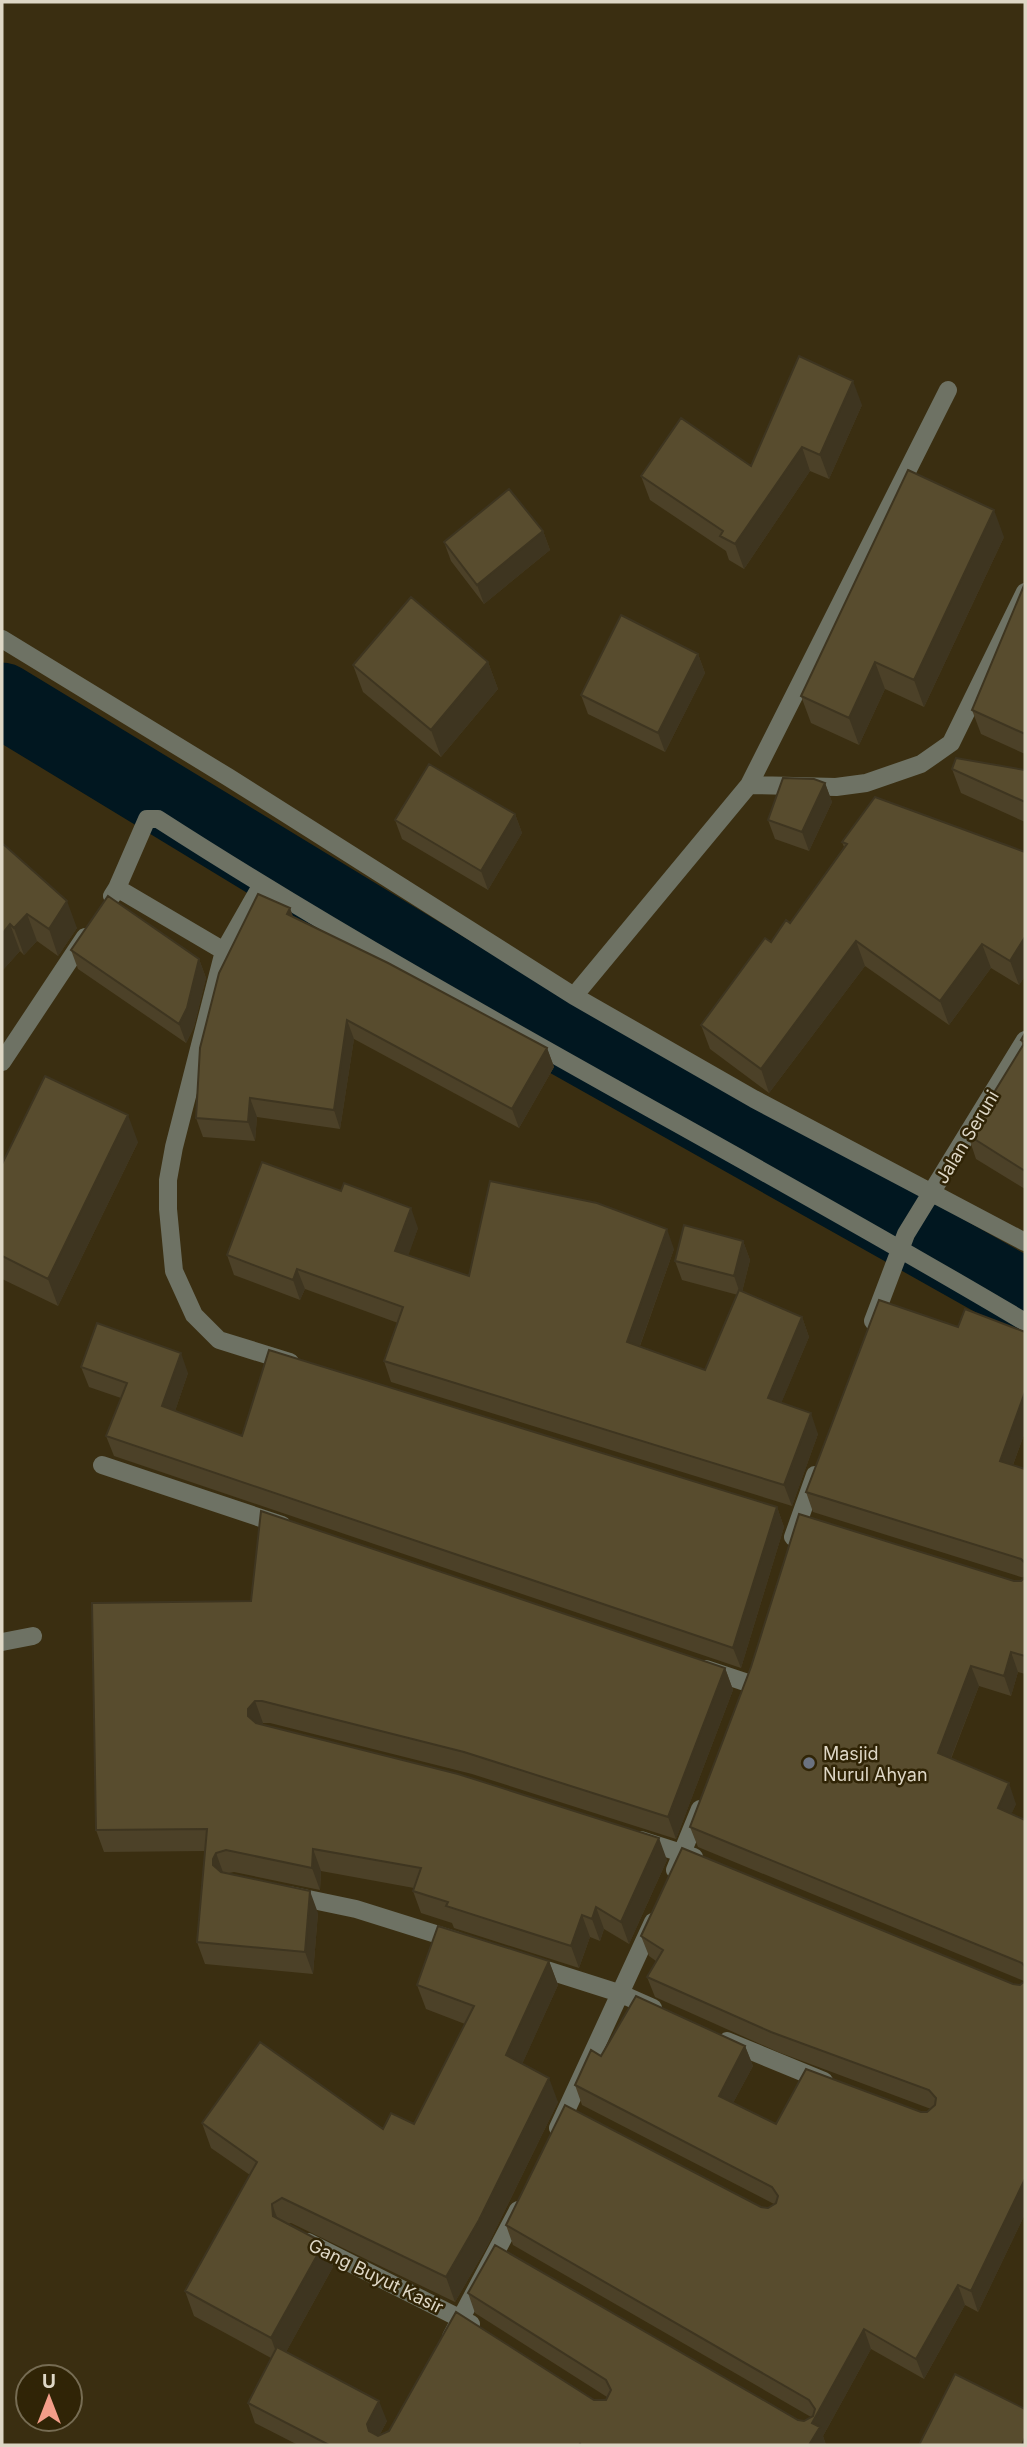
<svg xmlns="http://www.w3.org/2000/svg" width="1027" height="2447" font-family="Inter,sans-serif">
<rect width="100%" height="100%" fill="#3a2e11"/>
<g fill="none" stroke-linecap="round" stroke-linejoin="round">
<path stroke="#011720" stroke-width="75" d="M2,700L479,990L1025,1297"/>
<path stroke="#6e7264" stroke-width="18" d="M2,639L228,777L574,996L754,1099L1025,1242
M749,785L836,787L866,783L921,764L951,743L1025,592
M261,886L224,951L174,1147L168,1180V1209L174,1271L194,1315L219,1340L290,1362
M117,888L147,819H158C439,1000 738,1151 1025,1322
M112,896L117,888L224,951
M574,996L749,785L948,390
M2,1062L85,937
M873,1321L906,1234L1025,1040
M102,1465L282,1525
M793,1537L815,1475
M2,1642L33,1636
M706,1669L748,1683
M641,1840L694,1857
M675,1870L700,1809
M289,1895L356,1909L458,1941
M531,1965L619,1993L653,2008
M727,2041L824,2081
M558,2128L653,1922
M308,2242L471,2324
M451,2337L518,2210"/>
</g>
<path fill="#4c4128" d="M862,405L829,479L810,471L744,569L729,560L726,551L650,500L641,476L751,466Z
M543,531L550,550L484,604L451,561L444,542Z
M1004,537L924,707L885,689L859,745L811,723L801,696Z
M1025,583V754L981,734L972,710Z
M698,654L705,673L665,752L588,714L581,695Z
M488,662L498,689L441,757L363,692L353,665Z
M952,769L1025,770V822L961,793Z
M825,783L832,802L809,851L775,839L768,820Z
M515,814L522,833L488,890L402,839L395,820Z
M842,842L1025,852V976L1019,985L991,968L949,1025L865,966L769,1093L710,1049L701,1025L771,942L790,923L844,847Z
M2,843L77,928L58,956L37,941L24,955L20,951L2,971Z
M293,918L547,1048L554,1067L519,1128L354,1039L340,1129L257,1117L255,1141L203,1137L196,1118Z
M71,950L199,959L206,978L194,1027L186,1043L78,969Z
M1025,1033V1189L976,1159L968,1135L1023,1046L1021,1040Z
M138,1142L58,1306L2,1279V1164Z
M418,1228L408,1255L469,1276L674,1249L640,1346L705,1370L738,1295L682,1280L675,1261L743,1241L750,1260L742,1292L802,1317L809,1337L781,1403L818,1434L792,1506L391,1382L384,1361L398,1323L305,1289L300,1300L234,1275L227,1255Z
M958,1327L1025,1332V1432L1013,1465L1025,1469V1674L1018,1672L1011,1696L979,1686L951,1759L1016,1804L1011,1814L1025,1820V2214L978,2312L965,2305L924,2379L871,2349L823,2436L826,2445H298L255,2423L248,2403L271,2358L194,2316L185,2291L250,2175L211,2148L202,2123L383,2129L414,2124L465,2024L426,2009L417,1985L549,1961L558,1985L522,2064L558,2102L488,2245L455,2302L291,2223L288,2224L333,2267L286,2352L387,2421L379,2436L594,2400H606L607,2397L475,2313L468,2293L798,2420L804,2421L811,2417L513,2245L506,2225L761,2207L768,2208L774,2204L582,2105L575,2085L601,2056L745,2046L753,2066L733,2103L776,2124L927,2112L931,2109L778,2052L655,1997L647,1977L656,1961L649,1956L641,1936L1013,1984L1020,1985L1024,1981L698,1847L690,1827L1014,1581H1021L1024,1578L813,1512L806,1492Z
M81,1367L188,1373L175,1411L242,1436L777,1507L784,1527L741,1668L114,1456L106,1436L121,1398L89,1387Z
M92,1603L725,1668L733,1690L676,1839L472,1774L270,1723H263L262,1724L667,1860L629,1944L604,1929L600,1941L590,1937L579,1968L454,1928L452,1923L421,1913L413,1891L414,1888L321,1871L320,1890L234,1872L229,1873L318,1913L313,1974L205,1964L197,1942L205,1851L104,1852L96,1830Z"/>
<path fill="#3e3520" d="M853,381L862,405L829,479L820,455Z
M802,447L810,471L744,569L735,544Z
M994,510L1004,537L924,707L914,680Z
M543,531L550,550L484,604L477,585Z
M698,654L705,673L665,752L658,733Z
M488,662L498,689L441,757L431,730Z
M875,662L885,689L859,745L849,718Z
M825,783L832,802L809,851L802,832Z
M515,814L522,833L488,890L481,871Z
M67,901L77,928L58,956L49,929Z
M290,908L297,927L287,914Z
M27,914L37,941L24,955L14,928Z
M10,924L20,951L2,971V934Z
M1025,937V976L1019,985L1010,961Z
M856,941L865,966L769,1093L761,1069Z
M982,944L991,968L949,1025L940,1001Z
M199,959L206,978L194,1027L186,1043L179,1024Z
M347,1020L354,1039L340,1129L334,1110Z
M547,1048L554,1067L519,1128L512,1109Z
M250,1098L257,1117L255,1141L248,1122Z
M128,1115L138,1142L58,1306L48,1279Z
M411,1208L418,1228L403,1271L395,1251Z
M667,1229L674,1249L634,1362L627,1342Z
M743,1241L750,1260L741,1296L734,1276Z
M297,1269L305,1289L300,1300L293,1280Z
M802,1317L809,1337L775,1418L768,1398Z
M181,1353L188,1373L170,1426L162,1406Z
M1025,1392V1432L1007,1481L1000,1461Z
M811,1413L818,1434L792,1506L784,1485Z
M777,1507L784,1527L741,1668L733,1648Z
M1011,1652L1018,1672L1011,1696L1004,1676Z
M971,1666L979,1686L945,1773L938,1753Z
M725,1668L733,1690L676,1839L668,1817Z
M255,1701L263,1723L256,1731L248,1716V1709Z
M1009,1783L1016,1804L1005,1828L998,1808Z
M659,1838L667,1860L629,1944L621,1922Z
M313,1849L321,1871L320,1890L312,1868Z
M216,1853L224,1875L213,1865V1859Z
M310,1891L318,1913L313,1974L305,1952Z
M596,1907L604,1929L600,1941L592,1919Z
M582,1915L590,1937L579,1968L571,1946Z
M549,1961L558,1985L515,2080L506,2055Z
M745,2046L753,2066L726,2116L719,2096Z
M549,2078L558,2102L488,2245L455,2302L446,2277Z
M1025,2179V2214L978,2312L971,2291Z
M272,2204L281,2228L273,2216Z
M324,2243L333,2267L280,2363L271,2338Z
M958,2285L965,2305L924,2379L916,2359Z
M864,2329L871,2349L823,2436L826,2445H809L812,2423Z
M379,2401L387,2421L374,2445L367,2424Z"/>
<path fill="#584c2e" stroke="#3e3520" stroke-width="2" d="M799,356L853,381L820,455L802,447L735,544L720,536L723,531L641,476L681,418L751,466Z
M908,470L994,510L914,680L875,662L849,718L801,696Z
M509,489L543,531L477,585L444,542Z
M1025,583V734L972,710Z
M411,597L488,662L431,730L353,665Z
M621,615L698,654L658,733L581,695Z
M956,758L1025,770V802L952,769Z
M429,764L515,814L481,871L395,820Z
M783,778L814,779L825,783L802,832L768,820Z
M875,797L1025,852V937L1010,961L982,944L940,1001L856,941L761,1069L701,1025L765,938L771,942L786,920L790,923L847,844L842,842Z
M2,843L67,901L49,929L27,914L14,928L10,924L2,934Z
M258,894L290,908L287,914L388,963L547,1048L512,1109L347,1020L334,1110L250,1098L248,1122L196,1118L200,1048L219,973Z
M108,896L199,959L187,1008L179,1024L71,950Z
M1025,1033V1171L968,1135L1025,1042L1021,1040Z
M45,1076L128,1115L48,1279L2,1256V1164Z
M262,1162L341,1191L344,1183L411,1208L395,1251L469,1276L490,1181L597,1203L667,1229L627,1342L705,1370L739,1290L802,1317L768,1398L811,1413L784,1485L384,1361L403,1307L297,1269L293,1280L227,1255Z
M684,1225L743,1241L734,1276L675,1261Z
M879,1300L958,1327L965,1309L1025,1332V1392L1000,1461L1025,1469V1563L1021,1559L806,1492Z
M97,1323L181,1353L162,1406L242,1436L269,1350L777,1507L733,1648L106,1436L127,1383L81,1367Z
M261,1511L725,1668L668,1817L464,1752L262,1701H255L248,1709V1716L256,1723L458,1774L659,1838L621,1922L596,1907L592,1919L582,1915L571,1946L446,1906L448,1902L413,1891L421,1868L313,1849L312,1868L226,1850L216,1853L213,1859V1865L221,1872L310,1891L305,1952L197,1942L207,1829L96,1830L92,1603L251,1601Z
M799,1514L1014,1581H1021L1025,1577V1656L1011,1652L1004,1676L971,1666L938,1753L1009,1783L998,1808L1025,1820V1967L1022,1963L690,1827L751,1667Z
M682,1848L1013,1984L1020,1985L1025,1981V2179L971,2291L958,2285L916,2359L864,2329L812,2423L820,2427L809,2445H581L580,2444L579,2445H329L248,2403L277,2347L379,2401L367,2424L369,2431L378,2436L389,2431L456,2312L594,2400H606L611,2390L606,2380L468,2293L495,2245L798,2420L804,2421L813,2416L815,2409L809,2400L506,2225L565,2105L761,2207L768,2208L776,2203L778,2196L772,2187L575,2085L591,2050L601,2056L636,1996L745,2046L719,2096L776,2124L806,2069L921,2112H927L935,2105L936,2098L929,2090L771,2032L647,1977L663,1950L641,1936Z
M438,1926L549,1961L506,2055L549,2078L479,2220L446,2277L282,2198L272,2204L273,2216L324,2243L271,2338L185,2291L257,2162L202,2123L260,2042L383,2129L391,2113L414,2124L474,2006L417,1985Z
M955,2374L1025,2409V2438L1022,2445H919Z"/>
<circle fill="#6b7280" stroke="#302406" stroke-width="2.5" cx="809" cy="1763" r="7"/>
<g text-anchor="middle" dominant-baseline="central" stroke-width="5" stroke-linejoin="round" paint-order="stroke">
<g font-size="18" fill="#ded7c6" stroke="#302406">
<text transform="translate(967 1137) rotate(-59)">Jalan Seruni</text>
<text transform="translate(376 2276) rotate(26)">Gang Buyut Kasir</text>
</g>
<g font-size="18" fill="#ded7c6" stroke="#302406" text-anchor="start">
<text x="823" y="1753">Masjid<tspan x="823" dy="21">Nurul Ahyan</tspan></text>
</g>
</g>
<rect width="1027" height="2447" fill="none" stroke="#ded7c6" stroke-width="7"/>
<g transform="translate(49 2398)"><circle r="33" fill="#302406" stroke="#766c53" stroke-width="2"/>
<path d="M0-5L12 26L0 18L-12 26Z" fill="#f49e89"/>
<text y="-10" font-size="19" font-weight="bold" text-anchor="middle" fill="#ded7c6">U</text>
</g>
</svg>
